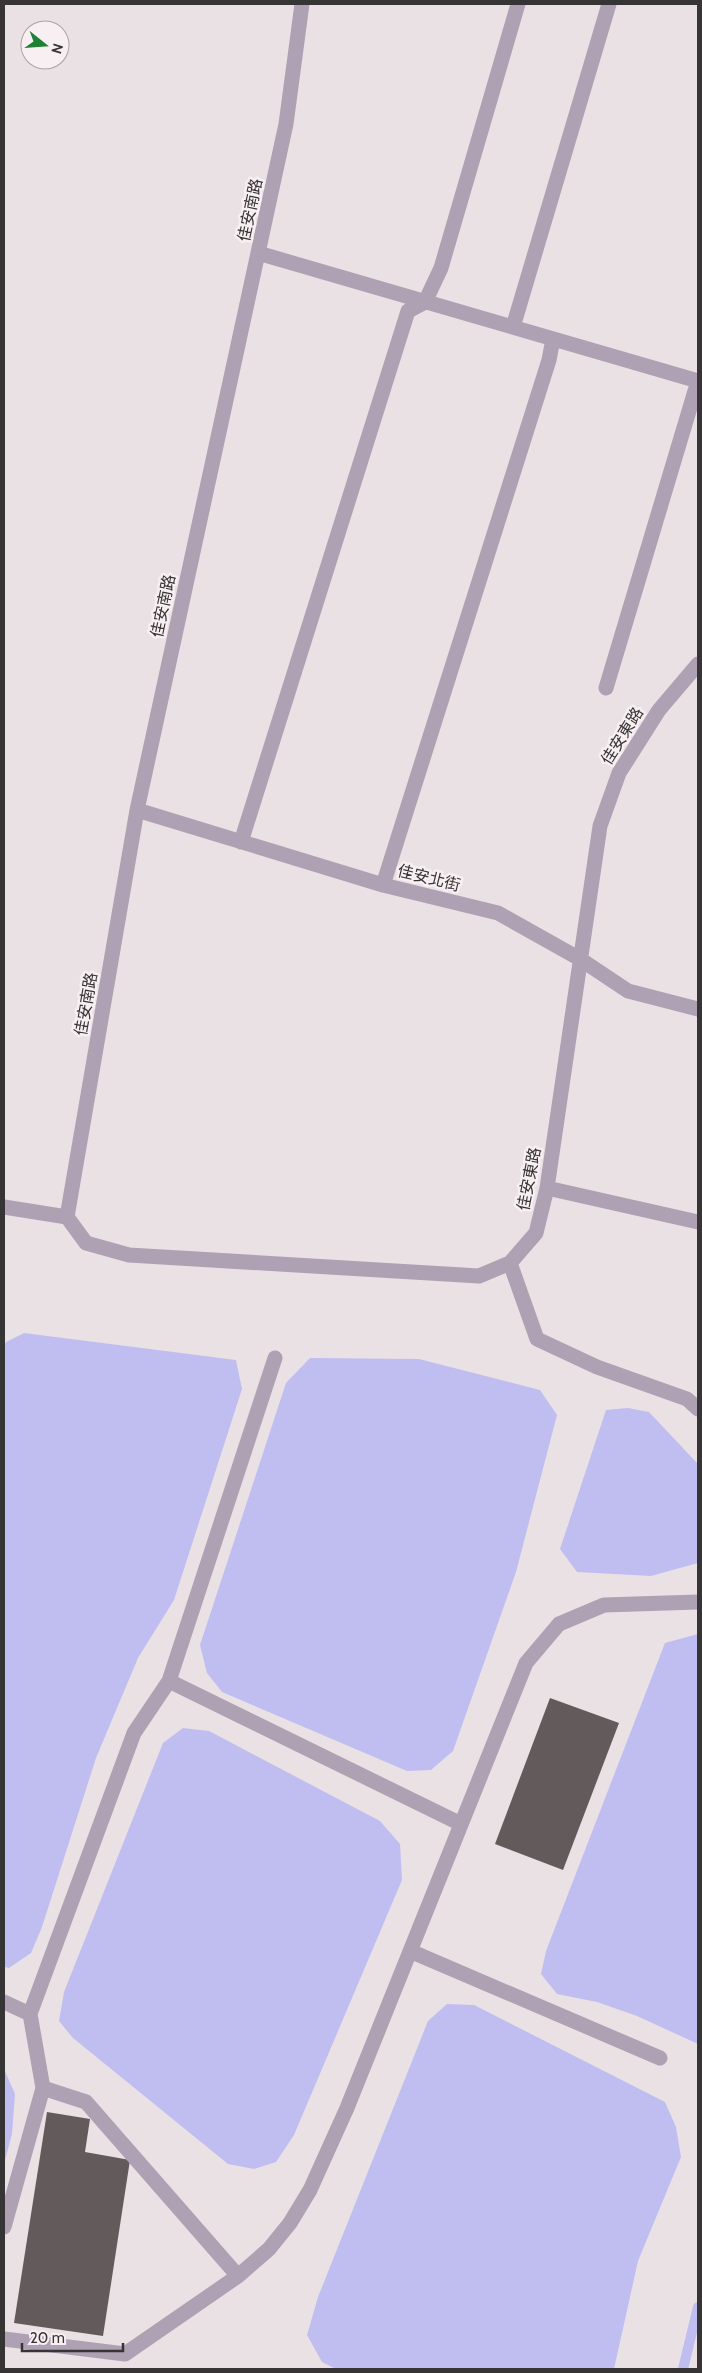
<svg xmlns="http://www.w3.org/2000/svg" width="702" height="2373" font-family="Cabin,'Noto Sans TC',sans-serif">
<rect width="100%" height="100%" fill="#eae1e5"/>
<path fill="#c0bef1" d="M24,1333L236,1360L242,1389L174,1600L138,1658L96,1758L42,1927L31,1953L9,1968L4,1967V1346L6,1342Z
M310,1358L419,1359L540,1390L557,1415L516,1572L453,1751L431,1770L407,1771L222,1692L207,1673L200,1645L286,1383Z
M628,1408L649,1412L698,1464V1563L651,1576L577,1572L560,1549L606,1410Z
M698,1634V2044L637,2016L597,2002L557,1994L541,1974L546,1951L665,1643Z
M183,1728L209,1731L380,1821L400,1844L402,1880L294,2135L276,2162L254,2169L228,2164L73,2038L59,2021L64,1992L163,1743Z
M447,2004L474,2005L665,2102L676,2127L681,2157L638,2261L614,2369H336L322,2362L307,2335L318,2297L428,2021Z
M4,2069L15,2094L12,2134L4,2164Z"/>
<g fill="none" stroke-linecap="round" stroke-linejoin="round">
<path stroke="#c0bef1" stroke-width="10" d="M683,2369L698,2307"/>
</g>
<path fill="#635b5b" d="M550,1698L619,1723L563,1870L495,1844Z
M47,2112L90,2119L85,2152L130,2160L103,2336L14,2323Z"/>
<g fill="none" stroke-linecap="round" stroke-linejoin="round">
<path stroke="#afa1b4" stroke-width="15" d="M258,253L698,381
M513,327L609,4
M606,688L698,381
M137,810L383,885L498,913L580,959L628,991L698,1009
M241,842L408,311L425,302L441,268L518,4
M383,885L549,360L553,339
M547,1188L698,1222
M4,1207L67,1217
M67,1217L137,810L286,124L302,4
M67,1217L86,1243L129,1255L479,1276L510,1263L536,1233L547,1188L600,826L619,773L659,710L698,664
M510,1263L537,1339L597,1367L687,1399L698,1409
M169,1681L461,1824
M410,1951L660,2058
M4,2002L30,2014
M43,2088L86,2102L238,2276
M4,2227L43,2088L30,2014L134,1733L169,1681L275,1358
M4,2339L125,2354L238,2276L269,2249L290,2223L310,2190L347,2108L526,1663L559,1624L604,1605L698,1602"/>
</g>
<g text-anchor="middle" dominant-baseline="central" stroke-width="5" stroke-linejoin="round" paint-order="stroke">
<g font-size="16" fill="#373435" stroke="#f7eff2">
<text transform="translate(250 210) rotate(-78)">佳安南路</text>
<text transform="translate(163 606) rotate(-78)">佳安南路</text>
<text transform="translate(622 736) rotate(-58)">佳安東路</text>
<text transform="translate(429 878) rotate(14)">佳安北街</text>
<text transform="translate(86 1004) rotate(-80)">佳安南路</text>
<text transform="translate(529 1179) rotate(-79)">佳安東路</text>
</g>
</g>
<rect width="702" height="2373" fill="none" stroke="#373435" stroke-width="10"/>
<g transform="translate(45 45) rotate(107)"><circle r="24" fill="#f7eff2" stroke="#aaa4a6"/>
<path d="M0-4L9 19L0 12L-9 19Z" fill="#1d8033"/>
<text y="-8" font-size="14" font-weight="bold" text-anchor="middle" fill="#373435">N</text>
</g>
<path d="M22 2343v8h101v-8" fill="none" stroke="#373435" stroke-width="2.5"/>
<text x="30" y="2343" font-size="15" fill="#373435" stroke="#f7eff2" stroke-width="4" paint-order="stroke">20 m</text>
</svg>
